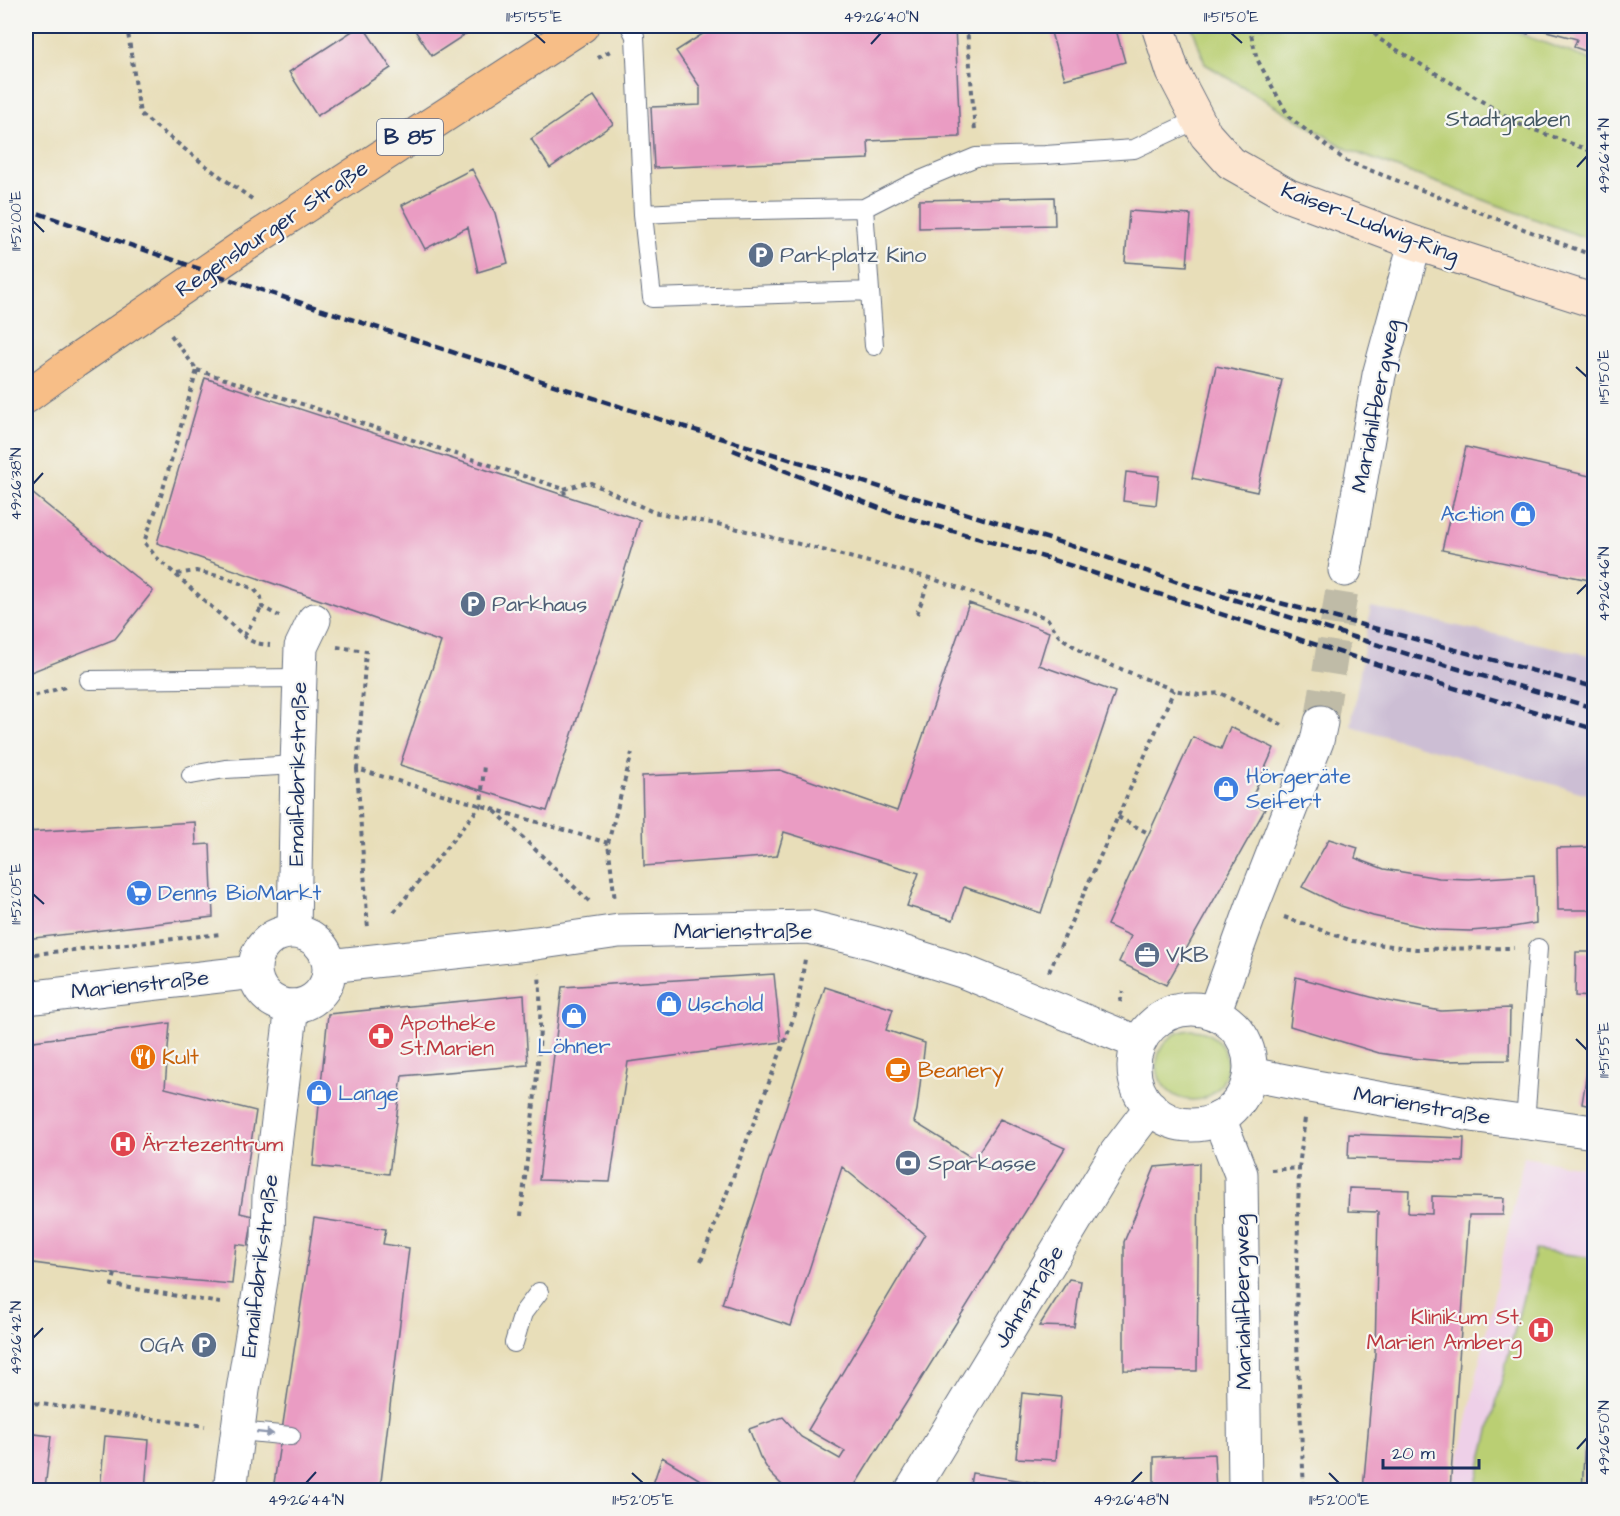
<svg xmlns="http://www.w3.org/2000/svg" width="1620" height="1516" font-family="'Architects Daughter',sans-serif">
<rect width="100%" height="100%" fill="#f6f6f2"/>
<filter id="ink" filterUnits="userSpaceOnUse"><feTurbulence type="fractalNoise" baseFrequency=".0167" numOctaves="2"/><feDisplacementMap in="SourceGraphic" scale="12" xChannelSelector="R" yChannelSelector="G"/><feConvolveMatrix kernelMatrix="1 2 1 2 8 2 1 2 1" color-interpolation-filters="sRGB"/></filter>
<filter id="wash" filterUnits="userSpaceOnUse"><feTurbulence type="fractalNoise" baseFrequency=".008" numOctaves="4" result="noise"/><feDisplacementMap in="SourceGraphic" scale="24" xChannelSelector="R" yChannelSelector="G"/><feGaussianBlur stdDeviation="1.35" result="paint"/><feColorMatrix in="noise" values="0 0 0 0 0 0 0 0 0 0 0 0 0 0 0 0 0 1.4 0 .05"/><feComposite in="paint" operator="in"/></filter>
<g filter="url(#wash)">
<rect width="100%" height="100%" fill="#e8deb9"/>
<path fill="#eed0e8" d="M1524,1157L1594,1169V1490H1452Z"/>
<path fill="#ccbed4" d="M1371,607L1594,656V796L1351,726Z"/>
<path fill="#bacf73" stroke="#6a7f68" stroke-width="1.5" d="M1192,26H1498L1594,61V241L1349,150L1205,64Z
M1157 1065a35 35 0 1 1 70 0a35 35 0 1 1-70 0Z
M1535,1250L1594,1258V1423H1586L1582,1490H1474Z"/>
<g id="blocks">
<path fill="#ea9cc3" d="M360,26H363L391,68L317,116L289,72Z
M412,26H478L432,56Z
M715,26H955L960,137L868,141L869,159L654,168L651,107L700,105V87L676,51Z
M1049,26H1115L1125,62L1065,79Z
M1507,26H1581V28L1594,33V54L1574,47L1577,39L1531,27L1528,34Z
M594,96L613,124L550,168L531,139Z
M472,169L495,213L508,263L478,272L468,227L425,249L402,205Z
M1054,197L1055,225L919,228V200Z
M1129,211L1191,215L1187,266L1125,262Z
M1216,366L1282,380L1257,492L1192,478Z
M205,378L640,520L611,615L547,811L400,765L441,642L157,543Z
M1466,447L1594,477V581L1442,550Z
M1126,472L1159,476L1156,505L1123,501Z
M32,493L153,591L115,639L26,674V497Z
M969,603L1049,632L1039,665L1115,692L1041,913L964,887L953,920L907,906L919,873L784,832L777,856L644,866L642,776L780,770L897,811Z
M1230,727L1274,748L1250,802L1265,809L1166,985L1119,962L1131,936L1107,925L1193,737L1221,749Z
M195,822L196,845L210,844L213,917L26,939V832Z
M1329,839L1358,848L1355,858L1384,869L1439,878L1469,879L1534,875L1536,923L1507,928L1470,931L1437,930L1373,916L1341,906L1302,887Z
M1594,847V910H1558L1557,848Z
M1576,952H1594V997L1575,996Z
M774,974L781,1042L628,1062L610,1182L539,1180L562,987Z
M1296,977L1382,1000L1441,1011L1510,1008L1509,1060L1442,1061L1411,1058L1379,1053L1290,1026Z
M825,987L893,1009L886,1030L925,1043L917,1110L914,1122L974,1159L1000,1119L1065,1148L852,1490H787L770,1473L760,1457L749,1429L783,1417L801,1437L840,1459L845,1451L808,1430L925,1234L842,1167L791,1326L722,1304Z
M524,995L528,1065L402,1076L389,1174L313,1166L328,1014Z
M170,1023L165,1088L256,1111L240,1213L253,1216L248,1246L236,1244L232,1284L115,1274L26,1262V1042Z
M1589,1060L1594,1061V1107L1582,1104Z
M1349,1134L1464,1138L1463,1162L1348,1158Z
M1199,1163L1197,1371L1124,1370V1242L1155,1167Z
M1349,1188L1409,1190L1408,1213L1432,1214V1196L1504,1198L1503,1215H1469L1450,1490H1363L1375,1354L1378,1212L1348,1211Z
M314,1218L386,1229L383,1244L409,1248L380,1490H273Z
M1069,1279L1081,1281L1074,1327L1039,1326Z
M1022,1393L1061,1397L1056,1460L1016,1458Z
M1586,1423H1594V1490H1582Z
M26,1433L51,1436L45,1489L26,1487Z
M105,1436L149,1440L145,1490H100Z
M1214,1454L1216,1490H1154V1457Z
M662,1457L717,1490H651Z
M972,1473L1061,1487V1490H969Z
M1102,1483L1132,1484V1490H1102Z"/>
</g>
</g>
<g filter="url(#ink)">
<use href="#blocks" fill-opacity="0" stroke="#636c7e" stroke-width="1.5"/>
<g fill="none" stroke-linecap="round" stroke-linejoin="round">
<path stroke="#bfbba7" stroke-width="33" stroke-dasharray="33 16" stroke-linecap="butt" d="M1321,722L1345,570"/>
<g stroke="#636c7e" stroke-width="20">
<path id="service" d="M630,26L635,36L643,214
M864,208L870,291L652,298L643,214L705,211L864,208L911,184L976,157L1045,155L1134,149L1198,119
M870,291L874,346
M89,680L301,678
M191,775L225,769L297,765
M1525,1123L1538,948
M514,1343L523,1313L539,1292
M239,1431L291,1436"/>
</g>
<g stroke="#636c7e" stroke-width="35">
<path id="minor" d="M1345,570L1379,375L1415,243
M294,931L297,765L301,647L314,620
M1214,1013L1254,902L1317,741L1321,722
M1250,1074L1310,1086L1478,1116L1594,1132
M1219,1118L1241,1174L1245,1490
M230,1490L243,1390L268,1238L269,1195L292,1006"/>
</g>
<g stroke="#636c7e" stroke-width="35">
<path id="tertiary" d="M255 969a37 37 0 1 1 74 0a37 37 0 1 1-74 0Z
M329,966L536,943L619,931L809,927L874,943L962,971L1139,1043
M26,998L254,972
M1134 1067a58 58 0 1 1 116 0a58 58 0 1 1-116 0Z
M912,1490L1116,1153L1151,1107"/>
</g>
<g stroke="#636c7e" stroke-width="35">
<path id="secondary" d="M1158,26L1173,72L1206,135L1231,163L1289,196L1415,243L1594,301"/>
</g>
<g stroke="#636c7e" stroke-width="35">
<path id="primary" d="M26,397L67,367L238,250L582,26"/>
</g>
<path stroke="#636c7e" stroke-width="4" stroke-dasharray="4.5 4.5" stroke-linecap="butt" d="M127,26L140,114L214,172L255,201
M967,26L975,132
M1249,26L1257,59L1289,117L1346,161L1594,256
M1369,26L1379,39L1521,125L1594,152
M598,58L612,50
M171,335L197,370L161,496L144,542L156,557L244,636C252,643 259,644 270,645
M197,370L564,489L565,496
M564,489L589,482L653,512L722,525L807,546L930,578
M177,574L196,571L227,578L254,589L261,597L262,607L279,616
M917,614L930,578L1047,618L1059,636L1088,656L1174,690L1199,695L1220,693L1286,727
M244,636L262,607
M337,647L366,651L357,769L608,843L615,901
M26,698L65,687
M357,769L368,930
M495,811L589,901
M1118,817L1150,834
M608,843L632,753
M394,912L481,805L484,764
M1284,917L1352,941L1416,949L1514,948
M26,955L220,934
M1049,972L1174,690
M1120,1002L1123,991
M1299,1168L1305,1118
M1271,1170L1299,1168L1296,1321L1304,1490
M521,1216C528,1136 545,1055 539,974
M701,1261L797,1009L805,959
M115,1274L112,1285L220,1303
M26,1402L205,1426"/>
<use href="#service" stroke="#fff" stroke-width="18"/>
<use href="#minor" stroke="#fff" stroke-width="33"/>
<use href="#tertiary" stroke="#fff" stroke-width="33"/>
<use href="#secondary" stroke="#fce5cf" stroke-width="33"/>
<use href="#primary" stroke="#f7be87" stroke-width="33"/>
<path stroke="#1b2f5e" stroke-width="4.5" stroke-dasharray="9 4.5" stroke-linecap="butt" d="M26,209L246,285L646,415L1088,551L1187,585L1417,657L1594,708
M733,450L894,514L1047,558L1413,676L1594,729
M1228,589L1594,687"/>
</g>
<defs><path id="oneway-solid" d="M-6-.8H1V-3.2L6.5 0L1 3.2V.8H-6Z" transform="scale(1.5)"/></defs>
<use fill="#8d97ae" href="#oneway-solid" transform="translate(265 1433) rotate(6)"/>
</g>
<path fill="none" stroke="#1b2f5e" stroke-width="2" d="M534,33L545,43M1231,33L1242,43M871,44L881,33M1577,167L1587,156M33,221L44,232M1576,367L1587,377M33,484L43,473M1577,594L1587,584M33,894L44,904M1576,1039L1587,1050M33,1338L43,1328M1577,1449L1587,1438M632,1473L643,1483M1329,1473L1339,1483M306,1483L316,1472M1131,1483L1142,1472"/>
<defs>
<g id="parking-disc" transform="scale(1.35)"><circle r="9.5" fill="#5c6f8a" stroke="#f6f6f2"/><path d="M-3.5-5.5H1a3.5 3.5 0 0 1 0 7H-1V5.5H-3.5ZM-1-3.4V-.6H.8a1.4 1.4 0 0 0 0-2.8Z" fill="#fff"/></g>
<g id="shop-disc" transform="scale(1.35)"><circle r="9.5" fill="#3f7fe0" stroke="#f6f6f2"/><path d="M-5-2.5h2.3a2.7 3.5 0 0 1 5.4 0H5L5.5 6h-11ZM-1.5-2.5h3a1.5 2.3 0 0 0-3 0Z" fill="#fff"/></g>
<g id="supermarket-disc" transform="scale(1.35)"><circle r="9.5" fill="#3f7fe0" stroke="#f6f6f2"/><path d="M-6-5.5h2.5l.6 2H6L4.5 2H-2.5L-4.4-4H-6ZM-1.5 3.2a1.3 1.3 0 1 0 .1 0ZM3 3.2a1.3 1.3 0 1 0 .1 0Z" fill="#fff"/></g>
<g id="office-disc" transform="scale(1.35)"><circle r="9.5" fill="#5c6f8a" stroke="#f6f6f2"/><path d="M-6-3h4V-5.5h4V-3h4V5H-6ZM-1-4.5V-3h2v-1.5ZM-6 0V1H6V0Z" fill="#fff"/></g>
<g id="pharmacy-disc" transform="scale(1.35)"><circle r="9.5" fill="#e0444e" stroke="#f6f6f2"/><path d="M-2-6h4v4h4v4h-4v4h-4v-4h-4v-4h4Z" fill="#fff"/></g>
<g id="restaurant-disc" transform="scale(1.35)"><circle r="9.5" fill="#e8710a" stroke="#f6f6f2"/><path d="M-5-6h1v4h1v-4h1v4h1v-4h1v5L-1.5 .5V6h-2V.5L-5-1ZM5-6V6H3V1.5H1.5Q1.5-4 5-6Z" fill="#fff"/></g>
<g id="cafe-disc" transform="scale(1.35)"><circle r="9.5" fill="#e8710a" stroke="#f6f6f2"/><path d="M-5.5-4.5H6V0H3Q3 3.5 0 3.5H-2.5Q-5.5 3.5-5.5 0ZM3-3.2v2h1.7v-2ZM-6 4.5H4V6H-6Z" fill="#fff"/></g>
<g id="hospital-disc" transform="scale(1.35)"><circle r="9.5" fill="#e0444e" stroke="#f6f6f2"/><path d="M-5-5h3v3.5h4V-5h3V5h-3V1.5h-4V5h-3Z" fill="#fff"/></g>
<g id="bank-disc" transform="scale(1.35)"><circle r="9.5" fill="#5c6f8a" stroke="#f6f6f2"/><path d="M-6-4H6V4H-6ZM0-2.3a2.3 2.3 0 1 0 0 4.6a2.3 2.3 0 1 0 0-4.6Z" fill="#fff"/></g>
</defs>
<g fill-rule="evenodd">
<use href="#parking-disc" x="761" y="255"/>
<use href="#shop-disc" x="1523" y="514"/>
<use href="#parking-disc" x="473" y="604"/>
<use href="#shop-disc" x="1226" y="789"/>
<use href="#supermarket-disc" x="139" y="893"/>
<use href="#office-disc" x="1147" y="955"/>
<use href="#shop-disc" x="669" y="1004"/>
<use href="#shop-disc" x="574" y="1016"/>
<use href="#pharmacy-disc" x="381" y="1036"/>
<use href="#restaurant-disc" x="143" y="1057"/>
<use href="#cafe-disc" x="898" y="1070"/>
<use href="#shop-disc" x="319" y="1093"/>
<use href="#hospital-disc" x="123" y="1144"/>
<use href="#bank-disc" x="908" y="1163"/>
<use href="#hospital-disc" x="1541" y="1330"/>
<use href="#parking-disc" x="204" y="1345"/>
</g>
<g text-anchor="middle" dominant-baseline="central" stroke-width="4.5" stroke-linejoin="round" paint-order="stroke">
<rect fill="#f6f6f2" stroke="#5d6b8a" stroke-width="1.5" x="377" y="119" width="66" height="36" rx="4.5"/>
<g font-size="21" font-weight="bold" fill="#1b2f5e">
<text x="410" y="137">B 85</text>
</g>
<g font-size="22" fill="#435763" stroke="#f6f6f2">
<text x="1508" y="119">Stadtgraben</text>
</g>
<g font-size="22" fill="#1b2f5e" stroke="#f6f6f2">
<text transform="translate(1370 223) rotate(21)">Kaiser-Ludwig-Ring</text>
<text transform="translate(272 229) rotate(-34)">Regensburger Straße</text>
<text transform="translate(1376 406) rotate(-79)">Mariahilfbergweg</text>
<text transform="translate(298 774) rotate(-89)">Emailfabrikstraße</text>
<text x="743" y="931">Marienstraße</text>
<text transform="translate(140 985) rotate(-6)">Marienstraße</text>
<text transform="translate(1422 1106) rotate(10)">Marienstraße</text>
<text transform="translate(260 1266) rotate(-83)">Emailfabrikstraße</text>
<text transform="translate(1029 1297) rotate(-59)">Jahnstraße</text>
<text transform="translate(1243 1302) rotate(-91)">Mariahilfbergweg</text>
</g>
<g font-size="22" fill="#4e5e75" stroke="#f6f6f2" text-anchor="start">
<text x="780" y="255">Parkplatz Kino</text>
<text x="492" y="604">Parkhaus</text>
<text x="1166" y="955">VKB</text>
<text x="928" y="1163">Sparkasse</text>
<text x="184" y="1345" text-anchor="end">OGA</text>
</g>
<g font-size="22" fill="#366cbe" stroke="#f6f6f2" text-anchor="start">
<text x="1504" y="514" text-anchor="end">Action</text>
<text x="1246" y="776">Hörgeräte<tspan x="1246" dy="25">Seifert</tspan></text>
<text x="158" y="893">Denns BioMarkt</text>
<text x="688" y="1004">Uschold</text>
<text x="574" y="1046" text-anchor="middle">Löhner</text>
<text x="338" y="1093">Lange</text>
</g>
<g font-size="22" fill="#be3a42" stroke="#f6f6f2" text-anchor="start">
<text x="400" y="1023">Apotheke<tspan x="400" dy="25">St.Marien</tspan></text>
<text x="142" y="1144">Ärztezentrum</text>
<text x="1522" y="1317" text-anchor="end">Klinikum St.<tspan x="1522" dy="25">Marien Amberg</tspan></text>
</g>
<g font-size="22" fill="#c56008" stroke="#f6f6f2" text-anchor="start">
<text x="162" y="1057">Kult</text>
<text x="918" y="1070">Beanery</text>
</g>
</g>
<rect width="1620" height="1516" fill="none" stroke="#f6f6f2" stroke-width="66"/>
<path d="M1383 1459v9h96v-9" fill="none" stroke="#1b2f5e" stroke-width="3"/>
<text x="1392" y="1459" font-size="18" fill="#1b2f5e" stroke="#f6f6f2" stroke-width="4.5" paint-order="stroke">20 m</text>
<rect x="33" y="33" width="1554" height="1450" fill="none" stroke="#1b2f5e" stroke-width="2"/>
<g font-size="15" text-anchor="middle" fill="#1b2f5e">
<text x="534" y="22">11°51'55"E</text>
<text x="881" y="22">49°26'40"N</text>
<text x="1231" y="22">11°51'50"E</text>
<text transform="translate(1604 156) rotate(-90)" y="5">49°26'44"N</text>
<text transform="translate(16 221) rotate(-90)" y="5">11°52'00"E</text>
<text transform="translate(1604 377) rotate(-90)" y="5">11°51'50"E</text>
<text transform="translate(16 484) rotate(-90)" y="5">49°26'38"N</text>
<text transform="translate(1604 584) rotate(-90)" y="5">49°26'46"N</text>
<text transform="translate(16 894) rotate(-90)" y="5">11°52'05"E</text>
<text transform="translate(1604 1050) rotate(-90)" y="5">11°51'55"E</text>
<text transform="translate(16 1338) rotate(-90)" y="5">49°26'42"N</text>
<text transform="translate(1604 1438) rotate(-90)" y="5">49°26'50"N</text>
<text x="306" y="1505">49°26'44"N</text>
<text x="643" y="1505">11°52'05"E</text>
<text x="1131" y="1505">49°26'48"N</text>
<text x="1339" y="1505">11°52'00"E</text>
</g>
</svg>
